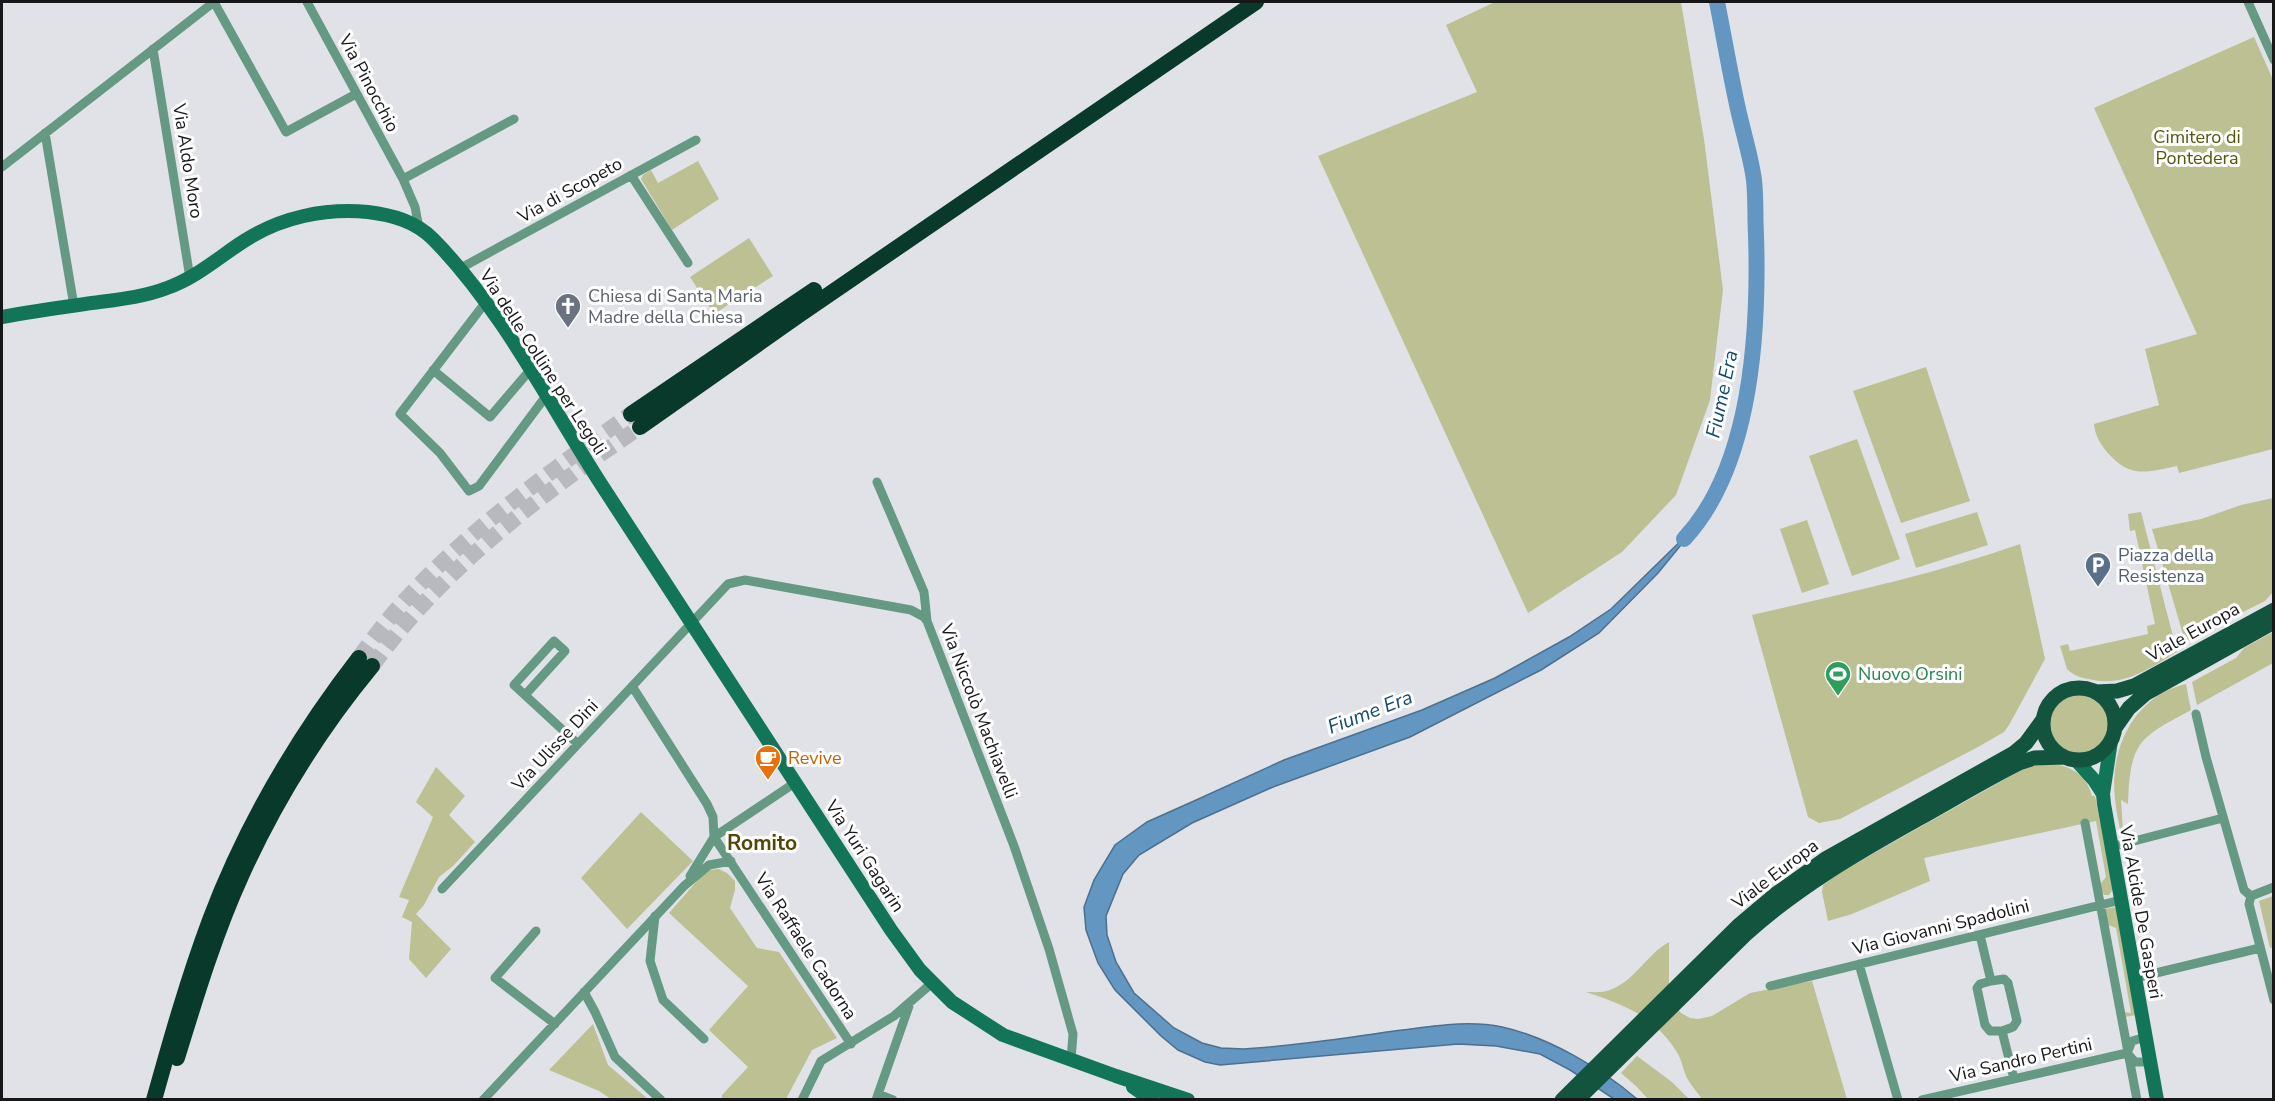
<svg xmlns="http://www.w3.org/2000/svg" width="2275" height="1101" font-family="'Nunito Sans',sans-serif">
<rect width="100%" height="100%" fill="#e0e2e8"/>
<path fill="#bcc093" d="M1495,2H1681L1704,139L1723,290L1710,400L1676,495L1622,552L1528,613L1318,156L1477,92L1446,25Z
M2254,37L2274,82L2273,449L2179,473L2177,466C2147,472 2131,479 2108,453C2101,445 2095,436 2094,424L2159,405L2145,349L2197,334L2094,108Z
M698,161L719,199L672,230L641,179L643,175L651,170L658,183Z
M749,238L773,276L714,314L690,277Z
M1926,367L1970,501L1901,523L1853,391Z
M1857,439L1900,559L1852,576L1809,456Z
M2273,498V592L2265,601L2185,641L2152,529L2201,519L2241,505Z
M1977,512L1988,545L1916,568L1905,534Z
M2141,512L2177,652C2150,668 2126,686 2093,680C2083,678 2075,677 2067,669L2060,646L2068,644L2070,651L2148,634L2147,626L2155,624L2135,530L2130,531L2128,514Z
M1807,520L1829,584L1802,593L1780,529Z
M2020,544L2045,659L2009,725L2004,732L1978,747L1840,819L1819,823L1808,817L1752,615C1841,594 1933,575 2020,544Z
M2273,632V663L2197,705L2192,682L2236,658L2244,648Z
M2186,684L2191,710C2177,718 2159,726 2147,737C2129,752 2129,783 2128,804L2121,800L2123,830L2130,834L2121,835C2119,823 2116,811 2115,799C2109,749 2134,696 2186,684Z
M2048 724a31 31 0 1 1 62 0a31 31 0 1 1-62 0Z
M2054,764C2074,767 2087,777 2092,796H2095L2113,889L2109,895H2104L2101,889V883L2106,877L2096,821L1924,858L1930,881L1852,914L1828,921L1822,892L1823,885L1844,870L2023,769L2030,766Z
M436,767L465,796L449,815L475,842L453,866L439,877L424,905L416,914L451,949L426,978L409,959L412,922L402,917L409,900L399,897L433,817L416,802Z
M641,812L693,861L627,929L581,878Z
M719,869L727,873L735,881V890L730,908L757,948L779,952L837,1038L812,1050L786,1099H722V1095L748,1067L709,1030L748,986L669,913L704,873L709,870Z
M2273,896V947L2270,948L2259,901Z
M2116,907L2136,1015L2125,1017L2124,1012L2131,1013L2116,928L2108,925L2105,909Z
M1669,942V983L1671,1000L1681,1013L1690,1018L1698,1019L1712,1016L1750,993L1812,981L1847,1099H1702C1697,1092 1690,1084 1686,1076C1683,1069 1682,1061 1678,1054C1656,1017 1625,1005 1586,992C1593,992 1603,993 1610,990C1635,981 1647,954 1669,942Z
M593,1024L608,1065L648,1099H611L599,1091L549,1070Z
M1637,1056L1672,1082L1689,1099H1648L1636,1086L1621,1073Z"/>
<path fill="#6396c1" stroke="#4c708f" stroke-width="1.5" d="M1699,523L1658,573L1599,633L1541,670L1410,737L1273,787L1192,823L1139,855L1123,874L1106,916L1107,935L1116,962L1134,993L1174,1028L1202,1043L1221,1048L1244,1049C1297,1046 1349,1037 1402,1030C1435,1026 1469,1020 1502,1027C1548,1037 1601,1068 1637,1099H1614L1570,1070L1540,1054L1496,1046L1458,1044L1220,1065L1205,1062L1178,1050L1161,1036L1115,990L1098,963L1086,930L1084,907L1094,880L1115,845L1147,822L1194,801L1284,760L1422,710L1495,678L1569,637L1611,609Z"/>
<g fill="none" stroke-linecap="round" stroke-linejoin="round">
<path stroke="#6396c1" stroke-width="16" d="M1684,539C1752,466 1759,330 1756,235C1755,217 1756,198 1754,180C1751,157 1743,132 1738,109C1730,73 1724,37 1717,2"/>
<path stroke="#b8b9bf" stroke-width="16" stroke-dasharray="16 8" stroke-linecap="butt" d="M359,658C428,558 533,484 631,414
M372,666C443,568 541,494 640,427"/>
<path stroke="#659984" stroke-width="9" d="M214,2L286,132L356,94
M307,2L403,179L415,207L419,228
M2248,2L2274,60
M153,49L190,278
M45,133L74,306
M2,167L214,2
M631,175L688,263
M403,179L514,119
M459,269L696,140
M485,303L400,414L440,453L469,491L479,486L546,396
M433,370L490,417L530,370
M877,482L924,592L927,621
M632,686L707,804L713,817L714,837L851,1044
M525,695L565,651L554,641L514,685L578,744
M2196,714L2206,757L2244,890L2251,896
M2085,823L2137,1100
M2111,847L2223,818
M690,876L714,837L796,782
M442,889L728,584L745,580L911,610L924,617L927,621L1014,846L1049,949L1073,1034L1071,1060
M2251,896L2249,904L2274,1000
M2251,896L2274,887
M655,916L650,961L663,1000L704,1039
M536,931L495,978L555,1024
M1980,935L1991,981L2004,979L2008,983L2017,1021L2013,1027L2002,1031L2014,1079
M1859,964L1898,1100
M2135,978L2260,948
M1991,981L1980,984L1977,988L1985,1025L1990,1031H2002
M1770,986L2121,900
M584,992L595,1012L615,1057L661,1100
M2146,1037L2132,1041L2127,1053L2135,1062H2150
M878,1094L893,1100
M483,1100L684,886L709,865L731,861
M802,1100L821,1061L894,1016L932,983
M876,1100L909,1006
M1922,1100L2127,1053"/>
<path stroke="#137557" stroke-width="14" d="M2,317C29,312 57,308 85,304C113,300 141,298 167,288C196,278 219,257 244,241C281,217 325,208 368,212C392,215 415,221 433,239C501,308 549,403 601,484C697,633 795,781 891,930L920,970L952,1002L1003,1035L1116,1076L1188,1100
M2111,741L2103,794L2104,804L2157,1100
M2076,760L2094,780L2103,794
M1133,1087L1152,1100"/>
<path stroke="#13543f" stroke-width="15" d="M2043 724a36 36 0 1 1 72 0a36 36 0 1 1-72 0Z
M2096,692L2117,691L2134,686L2274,610
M2115,728L2129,708L2145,694L2274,622
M1562,1100L1738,926L1776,894L1827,858L2014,753L2026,743L2042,721
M1577,1100L1746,934C1798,887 1857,853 1918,819C1952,800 1985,780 2019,763L2034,758L2064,757"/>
<path stroke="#09392a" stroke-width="16" d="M631,414L814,290
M640,427L799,315L1256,2
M177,1058C196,996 215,933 242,874C276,799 320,729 372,666
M154,1100C171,1039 188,979 210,920C245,827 298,737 359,658"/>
</g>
<defs>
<g id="church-pin" transform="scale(1.35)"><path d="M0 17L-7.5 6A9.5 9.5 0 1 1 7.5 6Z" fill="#6b7280" stroke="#fff"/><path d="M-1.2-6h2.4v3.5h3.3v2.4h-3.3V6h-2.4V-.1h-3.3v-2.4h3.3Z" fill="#fff"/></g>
<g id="parking-pin" transform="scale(1.35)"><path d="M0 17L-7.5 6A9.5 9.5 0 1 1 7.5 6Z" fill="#5c6f8a" stroke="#fff"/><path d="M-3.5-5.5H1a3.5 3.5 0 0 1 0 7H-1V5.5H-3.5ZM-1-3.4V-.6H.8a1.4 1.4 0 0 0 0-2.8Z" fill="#fff"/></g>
<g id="stadium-pin" transform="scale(1.35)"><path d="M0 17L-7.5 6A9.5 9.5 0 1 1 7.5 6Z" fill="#2e9e5b" stroke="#fff"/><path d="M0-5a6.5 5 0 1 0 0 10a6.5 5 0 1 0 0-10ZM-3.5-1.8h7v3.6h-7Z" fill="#fff"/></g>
<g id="cafe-pin" transform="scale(1.35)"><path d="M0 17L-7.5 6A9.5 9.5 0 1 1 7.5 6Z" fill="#e8710a" stroke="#fff"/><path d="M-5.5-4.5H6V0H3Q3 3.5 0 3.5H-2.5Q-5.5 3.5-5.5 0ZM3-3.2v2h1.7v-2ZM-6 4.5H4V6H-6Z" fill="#fff"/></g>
</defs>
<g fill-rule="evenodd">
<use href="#church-pin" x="568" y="306"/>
<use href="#parking-pin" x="2098" y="565"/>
<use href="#stadium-pin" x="1838" y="674"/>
<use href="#cafe-pin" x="768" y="758"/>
</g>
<g text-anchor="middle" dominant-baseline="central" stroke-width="6" stroke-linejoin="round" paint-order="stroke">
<g font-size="18" fill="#17171a" stroke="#fff">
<text transform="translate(369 83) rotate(62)">Via Pinocchio</text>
<text transform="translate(188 161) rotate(81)">Via Aldo Moro</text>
<text transform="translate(570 190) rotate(-29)">Via di Scopeto</text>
<text transform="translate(543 362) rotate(57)">Via delle Colline per Legoli</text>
<text transform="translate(2193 632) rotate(-29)">Viale Europa</text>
<text transform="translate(979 711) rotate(69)">Via Niccolò Machiavelli</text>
<text transform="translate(555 745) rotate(-47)">Via Ulisse Dini</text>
<text transform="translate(865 856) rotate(57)">Via Yuri Gagarin</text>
<text transform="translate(1775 874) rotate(-37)">Viale Europa</text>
<text transform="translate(2141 912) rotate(80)">Via Alcide De Gasperi</text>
<text transform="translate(1941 927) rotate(-14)">Via Giovanni Spadolini</text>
<text transform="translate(806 946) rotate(57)">Via Raffaele Cadorna</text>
<text transform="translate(2021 1060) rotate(-13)">Via Sandro Pertini</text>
</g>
<g font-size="18" fill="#545609" stroke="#fff">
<text x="2197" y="137">Cimitero di<tspan x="2197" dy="21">Pontedera</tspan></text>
</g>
<g font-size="18" fill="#5b616d" stroke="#fff" text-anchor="start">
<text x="588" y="296">Chiesa di Santa Maria<tspan x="588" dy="21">Madre della Chiesa</tspan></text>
</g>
<g font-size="18" fill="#4e5e75" stroke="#fff" text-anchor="start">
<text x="2118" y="555">Piazza della<tspan x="2118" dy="21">Resistenza</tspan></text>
</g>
<g font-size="18" fill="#27864d" stroke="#fff" text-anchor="start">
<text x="1858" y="674">Nuovo Orsini</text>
</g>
<g font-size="18" fill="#c56008" stroke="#fff" text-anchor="start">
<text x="788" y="758">Revive</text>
</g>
<g font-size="20" font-style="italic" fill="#104b75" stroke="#fff">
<text transform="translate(1722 394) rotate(-78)">Fiume Era</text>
<text transform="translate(1370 712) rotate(-21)">Fiume Era</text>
</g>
<g font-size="21" font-weight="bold" fill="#504805" stroke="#fff">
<text x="762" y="843">Romito</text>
</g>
</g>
<rect width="2275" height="1101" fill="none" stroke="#17171a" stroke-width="6"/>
</svg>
